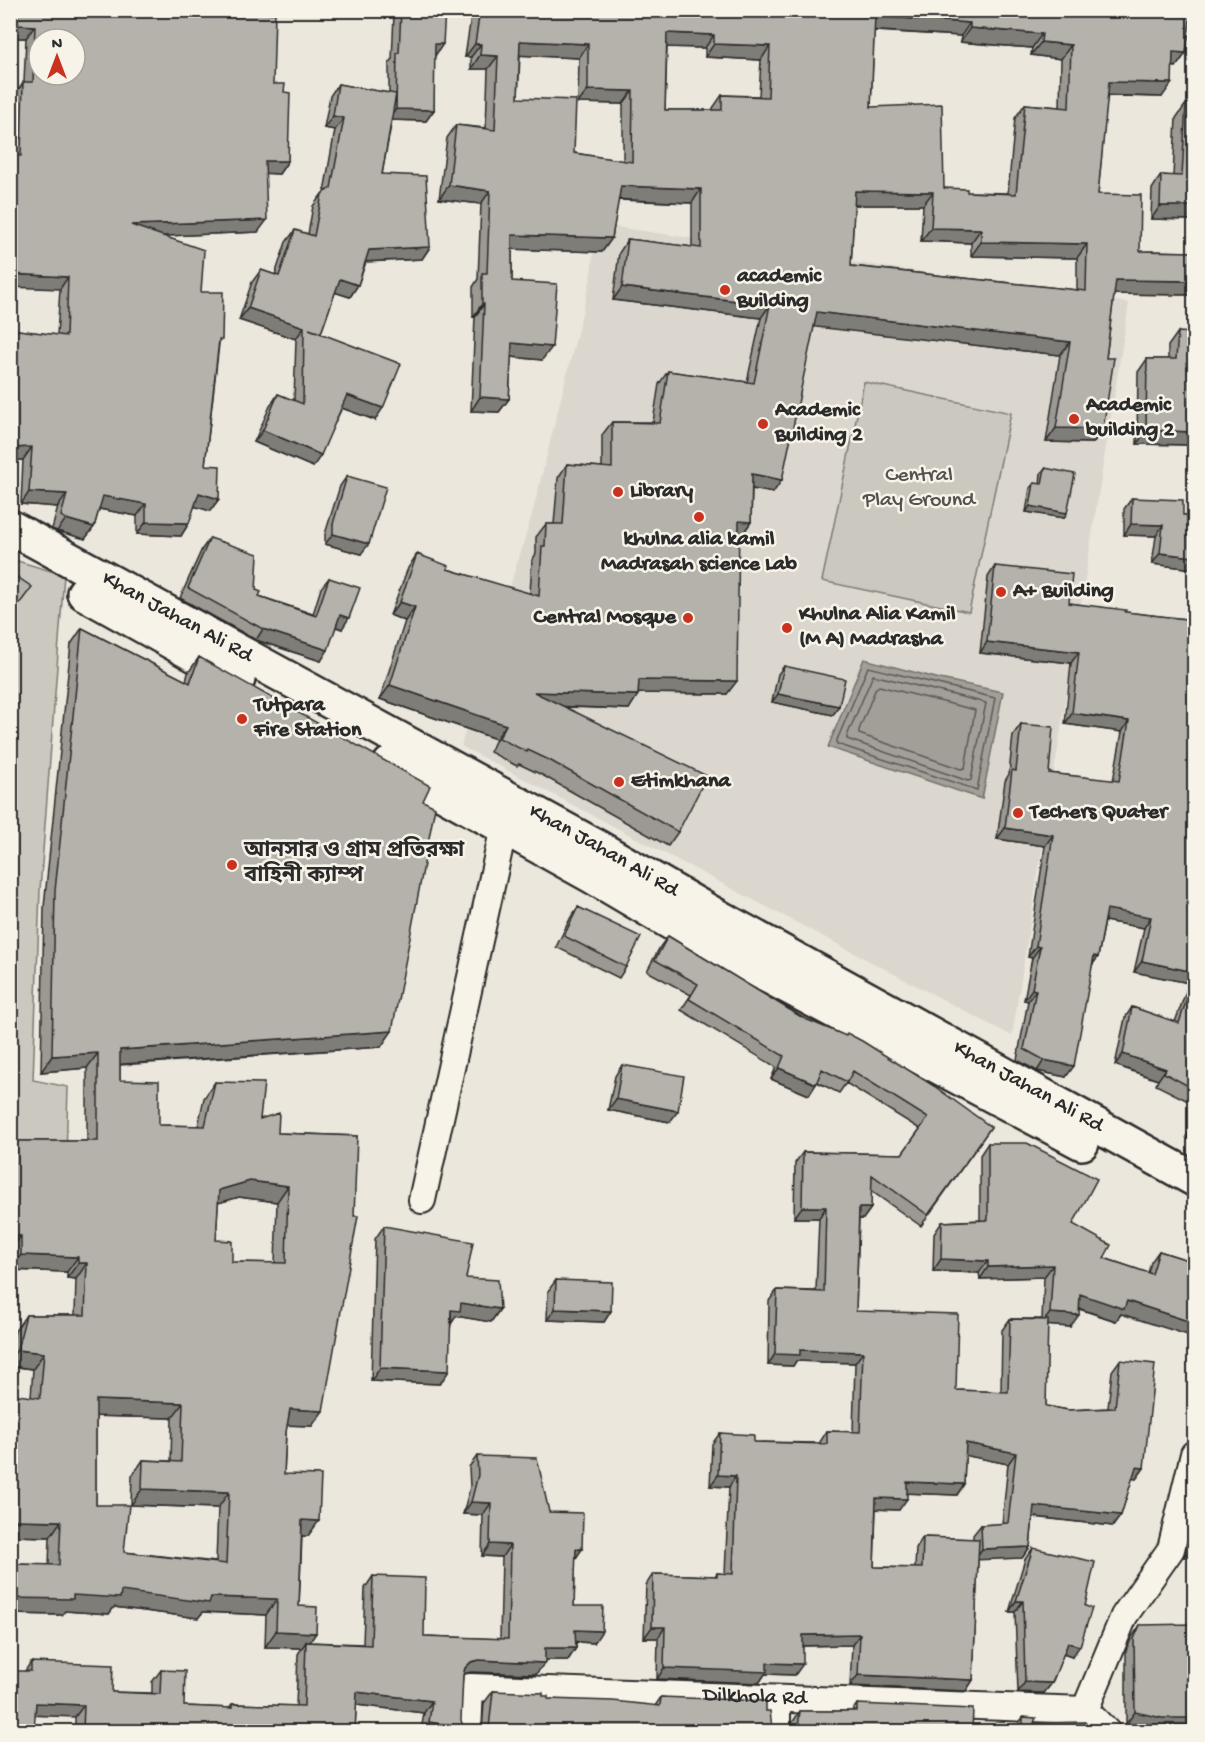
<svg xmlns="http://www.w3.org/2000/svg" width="1205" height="1742" font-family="'Gochi Hand','Noto Sans Bengali',sans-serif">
<rect width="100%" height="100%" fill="#ebe7dd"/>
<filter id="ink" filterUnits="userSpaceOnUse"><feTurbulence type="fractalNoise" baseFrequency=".0167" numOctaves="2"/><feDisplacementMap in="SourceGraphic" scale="12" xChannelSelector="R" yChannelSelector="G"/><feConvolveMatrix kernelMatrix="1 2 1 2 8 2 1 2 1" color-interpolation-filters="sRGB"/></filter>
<g filter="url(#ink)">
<path fill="#dbd7ce" d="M596,224L1129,303L1012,1036L461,746L533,511L591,277Z"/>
<path fill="#cbc8bf" stroke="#7b7a75" stroke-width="1.5" d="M864,382L1011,413L969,612L822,581Z
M11,559L64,575L40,890L33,1080L68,1087L65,1195L11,1189Z"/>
<path fill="#a29f98" stroke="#72716c" stroke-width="1.5" d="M864,659L940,679L1003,692L982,799L828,747Z"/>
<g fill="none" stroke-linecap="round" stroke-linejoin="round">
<path stroke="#5b5957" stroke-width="1.5" d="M868,667L995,698L977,790L837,744V740Z
M873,675L986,703L971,780L968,781L847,739V736Z
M879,686L975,710L965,768L961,769L859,734V730L876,688Z"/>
<g stroke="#2b2b2b" stroke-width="30">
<g id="street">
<path d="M422,1200L504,827"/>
<path d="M777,1700V1732"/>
<path d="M1085,1710L1124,1616L1171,1549L1194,1454"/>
<path d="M1085,1710L1107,1732"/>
<path id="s1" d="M468,1732L470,1687L1085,1710"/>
</g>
</g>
<g stroke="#2b2b2b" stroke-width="38">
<g id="highway">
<path id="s2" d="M10,527L599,848L706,910L1194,1179"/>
<path d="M84,593L238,679"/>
<path d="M390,764L590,875L702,941L1082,1143"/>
</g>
</g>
<use href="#street" stroke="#f7f3e8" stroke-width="26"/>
<use href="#highway" stroke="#f7f3e8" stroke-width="33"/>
</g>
<path fill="#9c9993" stroke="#2b2b2b" stroke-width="1.5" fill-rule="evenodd" d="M10,10H191V12L273,84L284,92L288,161L279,174L265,173L258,232L163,236L201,292L219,344L205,465L219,499L210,511L194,506L189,523L181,536L137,534V516L99,509L94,527L85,539L57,531L52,529L58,507L21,504L23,460H10V329L57,335L60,289L12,155L15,94L24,82L26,38H10Z
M350,10H445L435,56L434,55V110L426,121L392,120L382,174L430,247L422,259L366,262L358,285L350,297L335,292L321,333L375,420L342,408L313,467L254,442L270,406L278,394L294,401L296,339L239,320L252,282L261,270L275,275L286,242L295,230L308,234L313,206L322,194L324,192L335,130L324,128L330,96L338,84L389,93V64L392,60L394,14L350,12Z
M472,10H1191L1186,53L1176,67L1172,66L1162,97L1107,96L1098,194L1140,251L1194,252V295L1114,294L1106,358L1103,429L1093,443L1046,442L1060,355L814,326L773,493L752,489L751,522L742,535H739L727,694L638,693L629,709L565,707L678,832L668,846L542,775L519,764L517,766L490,752L496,739L380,699L405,621L390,615L408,568L417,554L447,569L530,594L532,560L536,554V537L546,524H554L558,478L567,464L602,467V435L612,422H653L659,384L668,371L747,382L761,318L613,300L619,253L628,239L692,247V203L618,200L612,238L602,252L512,249V281L542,360L511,357L509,399L499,412L471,411L475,317H473V287L478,279L481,204L439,199L447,138L456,125L486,128L488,69H471V57H465ZM874,31L961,36L960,42L1032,48L1031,55L1061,59L1060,107L1025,104L1015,118L1008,193L967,192L944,188L871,107ZM667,47L705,48V57L761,60L759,96L722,95L713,108V110H665ZM520,55L579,58L578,103L623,104V161L574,153L518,98ZM854,205H923L921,241L971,243V256L1077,258V290L851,266Z
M1186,104H1194V220L1151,219L1152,189L1161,175L1173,176L1176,118Z
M1178,332L1191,445L1137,444L1138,372L1147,359H1168V346Z
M1045,468L1064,518L1026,512L1030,488L1034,483L1040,484L1041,473Z
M347,476L361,554L325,544V534L340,486Z
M1132,498L1183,515H1194V569L1152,564L1156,536L1124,535V509Z
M210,538L256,590L259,596L313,614L321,588L329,578L342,629L336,627L321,661L256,640L180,598L202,549Z
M995,566L1069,603L1125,612L1194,620V1104L1156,1085L1158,1080L1115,1065L1125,1018L1132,1007L1175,1022L1189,983L1134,972L1144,928L1105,921L1098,957L1092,965L1066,1077L1037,1071L1017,1060L1028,1001L1024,1000L1032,958L1028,957L1045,846L997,839L1005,781L1009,774L1013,735L1021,724L1049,773L1113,781L1122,732L1065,724L1071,663L980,653L988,577Z
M82,628L186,681L188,673L199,657L423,801L381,1047L120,1065V1080L159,1125L198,1126L204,1098L215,1082L278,1133L357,1136L312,1426L287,1425L286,1432L284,1474L308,1536H302L299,1606L316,1633L309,1642L363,1644L365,1588L373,1576L424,1636L500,1639L502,1557L482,1556L483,1515L463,1514L470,1487L469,1467L477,1456L549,1512L582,1549L575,1559L574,1606L594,1643L576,1642V1648L568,1660H545L536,1674L471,1672L463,1674L459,1731H421L424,1713L356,1705L355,1731H75V1717L25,1671L31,1662L112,1692L152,1693V1682L161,1670L184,1706L229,1708L232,1704L296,1706L298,1654L302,1648L265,1647L266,1615L203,1612L198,1618L114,1607L109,1614L65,1611L62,1615L10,1614V1394L31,1397L33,1369L10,1366V1348L15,1331L26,1315H75L76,1279L67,1278V1272L10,1270V1141H87V1068L41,1072L44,907L71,644ZM239,1197L277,1202L275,1263L232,1262L216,1240L218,1203ZM96,1416L172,1418L171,1461L143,1460L132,1476L131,1505L218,1508L216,1562L124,1552L96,1505ZM15,1536L50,1537L49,1565L14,1564Z
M784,666L839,706L833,715L772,702L778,674Z
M578,907L626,967L619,978L556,947L571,917Z
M668,936L803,1018L991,1127L921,1226L871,1191V1208L863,1219H859L856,1311L956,1390L1001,1392L1002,1330L1010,1319H1042L1044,1277L980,1279L979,1273L933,1271L934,1234L942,1222L980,1220V1155L988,1143L1073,1224L1104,1258L1148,1273L1151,1262L1159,1251L1194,1262L1121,1314L1116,1321L1079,1309L1070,1327L1047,1325L1046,1406L1068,1410L1108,1408L1112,1371L1120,1360L1144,1468L1136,1479L1132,1478L1121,1515L1113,1526L1033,1517L1030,1547L1022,1558L978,1559L973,1680L966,1691L850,1686L852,1645L803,1646L795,1675L765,1674L759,1683L657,1679L658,1638H644L646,1585L653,1574L715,1576L717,1573L725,1574L729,1487L710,1486L712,1444L720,1433L754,1442L819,1443L820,1442L827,1431L853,1432L855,1363L796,1361L793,1366L768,1365L769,1301L777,1290L816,1291L819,1218H794L795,1163L803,1152L902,1154L920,1129L846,1083L839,1093L817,1082L809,1095L771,1079L776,1067L681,1010L691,995L647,971L660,947ZM965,1455L1008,1464L1002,1524L981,1525L973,1535V1539L923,1537L916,1548L915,1568L874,1567L876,1509L899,1510L907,1493L957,1495L964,1484Z
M622,1065L670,1122L608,1110L615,1076Z
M1194,1123V1142L1186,1137Z
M384,1226L466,1278L500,1309L491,1322L456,1316L451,1324L440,1384L371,1381L375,1239Z
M556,1280L611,1311L604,1322L547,1320L548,1291Z
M1194,1514V1560L1184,1557Z
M1033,1548L1072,1657L1063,1654L1052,1683L1044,1693L1018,1692L1015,1612H1009L1025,1559Z
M1140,1625L1194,1730H1154L1126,1724V1651L1132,1637Z
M493,1691L543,1696L548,1699L655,1706L661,1697L766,1711L772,1727L776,1731H482L484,1703Z
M857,1704L972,1731H791L792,1723L800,1711H852Z
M1023,1717L1034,1723L1095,1731H1019V1723Z"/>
<path fill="#7f7d78" stroke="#2b2b2b" stroke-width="1.5" d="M351,10H396L394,14L350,12Z
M875,16L970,23L961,36L866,30Z
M18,25L35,26L26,38H10V35Z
M970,28L1042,34L1032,48L960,42Z
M667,33L714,35L705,48L658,47Z
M520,41L588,44L579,58L511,55Z
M1041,42L1071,45L1061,59L1031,55Z
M435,44H443L435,56L427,55Z
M475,44H481L471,57H465Z
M714,44L770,46L761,60L705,57Z
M1173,52L1186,53L1176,67L1163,65Z
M480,55L498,56L488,69H471Z
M1109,82L1172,83L1162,97L1099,95Z
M588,90L633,91L623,104L578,103Z
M396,109L434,110L426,121L388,120Z
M333,116L344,118L335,130L324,128Z
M265,161H288L279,174L256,173Z
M449,185L490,191L481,204L439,199Z
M621,186L701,189L692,203L611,199Z
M855,191L933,192L923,205H845Z
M1160,206H1194V220L1151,219Z
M267,220L258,232L122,238L131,225Z
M931,228L981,229L971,243L921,241Z
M512,235L612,238L602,252L503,249Z
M981,242L1087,244L1077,258L971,256Z
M430,247L422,259L361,262L369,250Z
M10,274L68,277L60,289L10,287Z
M340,279L358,285L350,297L331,291Z
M1116,280L1194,281V295L1106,294Z
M622,287L770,305L761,318L613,300Z
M482,304H484L475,317H473Z
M248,308L304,327L296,339L239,320Z
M817,312L1070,342L1060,355L807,326Z
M512,343L552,347L542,360L502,356Z
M347,395L383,408L375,420L339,407Z
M480,397L509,399L499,412L471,411Z
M1056,428L1103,429L1093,443L1046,442Z
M263,430L321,455L313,467L254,442Z
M1146,430L1194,432V440L1191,445L1137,444Z
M32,447L23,460H10V448Z
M752,474L782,480L773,493L743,487Z
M29,492L67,494L58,507L21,504Z
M199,493L219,499L210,511L190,505Z
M103,496L146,504L137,516L94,508Z
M1030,506L1067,513L1064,518L1026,512Z
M66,519L94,527L85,539L57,531Z
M739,521L751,522L742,535H730Z
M146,522L189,523L181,536L137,534Z
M1131,524L1163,525L1156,536L1124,535Z
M333,534L369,544L361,554L325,544Z
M1160,553L1194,557V569L1152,564Z
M400,602L415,607L405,621L390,615Z
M340,615L349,618L342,629L332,625Z
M263,629L328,650L321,661L256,640Z
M987,642L1079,652L1071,663L980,653Z
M639,680L737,681L727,694L629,693Z
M390,685L506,725L496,739L380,699Z
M534,692L638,695L629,709L525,705Z
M778,694L839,706L833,715L772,702Z
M1072,713L1129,721L1122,732L1065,724Z
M1005,828L1053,835L1045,846L997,839Z
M1107,909L1151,917L1144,928L1099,920Z
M1036,946L1040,947L1032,958L1028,957Z
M1094,956L1098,957L1090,968Z
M1142,961L1194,972V975L1189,983L1134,972Z
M1032,989L1036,990L1028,1001L1024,1000Z
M392,1031L381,1047L109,1065L120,1050Z
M98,1053L87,1068L41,1072L52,1056Z
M1123,1054L1166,1069L1158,1080L1115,1065Z
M1044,1060L1074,1066L1066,1077L1037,1071Z
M779,1068L816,1084L809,1095L771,1079Z
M616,1099L678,1111L670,1122L608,1110Z
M250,1181L288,1186L277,1202L239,1197L208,1206L219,1190Z
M802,1207H826L819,1218H794Z
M859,1208H871L863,1219H852Z
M10,1235L21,1236L10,1251Z
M21,1255L78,1257L67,1272L10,1270Z
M941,1259L988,1261L979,1273L933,1271Z
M78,1263H87L76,1279L67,1278Z
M1053,1265L1044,1277L980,1279L988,1267Z
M1080,1294L1127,1301L1194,1323V1337L1121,1314L1116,1321L1072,1306Z
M461,1303L500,1309L491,1322L456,1316L451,1324V1310Z
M555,1309L611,1311L604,1322L547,1320Z
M1050,1313L1079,1315L1070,1327L1041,1325Z
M17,1350L44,1353L33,1369L10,1366V1359Z
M800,1350L863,1352L855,1363L796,1361L793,1366L768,1365L775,1354Z
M380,1368L449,1371L440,1384L371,1381Z
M96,1400L183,1403L172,1418L85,1416Z
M290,1409L323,1411L312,1426L279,1425Z
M966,1443L1016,1453L1008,1464L958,1454Z
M1136,1467L1144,1468L1136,1479L1128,1478Z
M718,1475L736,1476L729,1487L710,1486Z
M907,1482L964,1484L957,1495L900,1493Z
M142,1489L229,1492L218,1508L131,1505Z
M876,1498L907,1499L899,1510L869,1509Z
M471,1502L491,1503L483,1515L463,1514Z
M1034,1506L1121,1515L1113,1526L1027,1516Z
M15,1520L61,1521L50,1537L10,1536Z
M302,1520L319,1521L308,1536H291Z
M490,1544L510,1545L502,1557L482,1556Z
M1192,1545L1194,1546V1560L1184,1557Z
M1030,1547L1022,1558L974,1560L982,1549Z
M576,1549H582L574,1561Z
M121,1591L211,1597L277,1599L266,1615L203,1612L198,1618L114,1607L109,1614L65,1611L62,1615L10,1614V1598Z
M1016,1601H1023L1015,1612H1009Z
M652,1627H665L658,1638H644Z
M575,1630L602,1631L594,1643L567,1641Z
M276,1631L316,1633L306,1648V1642L302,1648L265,1647Z
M860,1634L852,1645L796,1646L803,1635Z
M1068,1643L1080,1646L1072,1657L1060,1653Z
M545,1648H576L568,1660H537Z
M479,1660L545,1663L536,1674L471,1672L463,1674L465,1668L471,1662Z
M767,1663L803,1664L795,1675L765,1674L759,1683L657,1679L664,1668Z
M858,1675L973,1680L966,1691L850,1686Z
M1025,1682L1052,1683L1044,1693L1018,1692Z
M357,1692L432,1701L424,1713L348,1704Z
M36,1703L84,1705L75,1717L27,1715Z
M1135,1712L1194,1718V1730H1154L1126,1724Z
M429,1722L463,1727L459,1731H423Z"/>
<path fill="#b5b2ab" stroke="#2b2b2b" stroke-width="1.5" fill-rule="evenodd" d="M18,10H191V12L275,13L273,84H285L284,92L290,93L288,161H265L267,220L131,225L204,250L201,292H223L222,340H219L205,465L220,466L219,499L199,493L189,523L146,522V504L103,496L94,527L66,519L61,516L67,494L29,492L32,447L10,448V329L66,336L68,277L10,274V155L21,156L23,82H33L35,26L18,25ZM39,39H75V75H39Z
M401,10H445L443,44H435L434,110L396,109L397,53H399Z
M480,10H1191L1186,53L1173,52L1172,83L1109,82L1098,194L1141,195L1140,251L1194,252V281L1116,280L1106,358H1114L1103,429L1056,428L1070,342L817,312L782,480L752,474L751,522L739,521L737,681L639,680L638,695L534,692L707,776L678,832L551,761L528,750L527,752L499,738L506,725L390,685L415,607L400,602L417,554L449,566L447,569L539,596L542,546H545L546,524H563L567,464L612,468V422L660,423L668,371L754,383L770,305L622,287L628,239L701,248V189L621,186L612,238L512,235V281L557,284L552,347L512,343L509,399L480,397L484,304H482V273H487L490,191L449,185L456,125L495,130L498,56L480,55L481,44H475ZM875,16L970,23V28L1042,34L1041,42L1071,45L1069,108L1025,104L1016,194L967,192V189L944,188L942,104L871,107ZM667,33L714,35V44L770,46L768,97L722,95V110H665ZM520,41L588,44V90L633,91L632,162L574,153L576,100L518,98ZM855,191L933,192L931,228L981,229V242L1087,244L1086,291L851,266Z
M338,84L396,94L382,174L426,176L430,247L369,250L358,285L340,279L321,333L309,329L401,364L383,408L347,395L321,455L263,430L278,394L303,404L304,327L248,308L261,270L279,276L295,230L314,236L322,194L331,188L344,118L333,116Z
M1186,104H1194V206H1160L1161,175L1182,176Z
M1178,332L1194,333V432L1146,430L1147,359H1176Z
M1045,468L1075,474L1067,513L1030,506L1034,483L1042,484Z
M347,476L386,487L369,544L333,534V524Z
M1132,498L1183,500V515H1194V557L1160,553L1163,525L1131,524Z
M210,538L258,554L256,590L261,592L259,596L316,616L329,578L360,588L349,618L340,615L328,650L263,629L188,588Z
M995,566L1072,574L1069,603L1126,610L1125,612L1194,620V972L1142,961L1151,917L1107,909L1098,957L1094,956L1074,1066L1044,1060L1024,1049L1036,990L1032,989L1040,947L1036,946L1053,835L1005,828L1012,770L1016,771L1021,724L1053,727L1049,773L1119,781L1129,721L1072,713L1079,652L987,642Z
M10,572L32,587L10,616Z
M82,628L190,683L199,657L430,786L423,801L435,807L392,1031L120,1050V1080L159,1081V1125L205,1126L215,1082L264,1083L260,1119L279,1113L278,1133L357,1136L354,1216H358L323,1411L290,1409L286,1432L284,1474L321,1475L319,1521L302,1520L299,1606L317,1607L316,1633L276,1631L277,1599L211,1597L209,1603L121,1591L120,1598L73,1595V1599L10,1598V1394L40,1398L44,1353L17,1350L26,1315H85L87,1263H78V1257L21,1255V1236L10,1235V1141H98V1053L52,1056L55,891ZM250,1181L288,1186L286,1263L232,1262V1241L216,1240L219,1190ZM96,1400L183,1403L181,1462L143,1460L142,1489L229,1492L226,1564L124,1552L129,1505H96ZM15,1520L61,1521L59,1565L14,1564Z
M784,666L845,679L839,706L778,694Z
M578,907L641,937L626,967L564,936Z
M668,936L803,1018L846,1036L847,1033L862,1041L934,1086L991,1127L928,1215L872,1175L871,1208H859L856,1311L958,1314L956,1390L1008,1392L1010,1319L1048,1320L1046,1406L1068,1410L1115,1408L1120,1360L1155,1364L1144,1468L1136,1467L1121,1515L1034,1506L1030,1547L982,1549L981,1525L1008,1523L1016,1453L966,1443L964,1484L907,1482V1499L876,1498L874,1567L922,1568L923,1537L979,1539L973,1680L858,1675L860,1634L803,1635V1664L767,1663V1672L664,1668L665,1627H652L653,1574L717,1576V1573L733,1574L736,1476L718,1475L720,1433L754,1435V1442L827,1444V1431L860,1432L863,1352L800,1350V1355L775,1354L777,1290L824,1292L826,1207H802L803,1152L902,1154L928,1118L853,1071L847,1082L822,1069L816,1084L779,1068L784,1056L689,999L698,984L655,960Z
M1194,977V1089L1164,1073L1166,1069L1123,1054L1132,1007L1179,1023Z
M622,1065L684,1076L678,1111L616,1099Z
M988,1143H1027L1097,1179L1073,1224L1111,1245L1104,1258L1152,1274L1159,1251L1194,1262V1323L1127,1301L1124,1309L1080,1294L1079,1315L1050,1313L1053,1265L988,1267V1261L941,1259L942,1222L988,1220Z
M384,1226L473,1242L466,1278L498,1280L500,1309L461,1303L460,1311L451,1310L449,1371L380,1368Z
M556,1280L612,1282L611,1311L555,1309Z
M477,1456L537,1458L549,1512L583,1513L582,1549H576L574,1606H603L602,1631L575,1630L576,1648H545V1663L479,1660L471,1662L465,1668L463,1675L461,1720L463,1727L429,1722L432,1701L357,1692L355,1731H83L84,1705L36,1703L34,1731H10V1671H31V1662L113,1665L112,1692L160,1694L161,1670L185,1671L184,1706L232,1708V1704L304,1706L306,1642L371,1645L373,1576L425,1578L424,1636L508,1639L510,1545L490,1544L491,1503L471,1502L478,1475Z
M1194,1535V1546L1192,1545Z
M1033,1548L1095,1562L1085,1606L1092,1608L1080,1646L1068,1643L1052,1683L1025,1682L1023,1601H1016Z
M1194,1624V1718H1162L1135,1712L1134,1639L1140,1625Z
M493,1691L543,1693V1696H548V1699L613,1701L660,1706L661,1697L766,1701V1711H770L772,1727L776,1731H485L489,1728Z
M857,1704L973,1709L972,1731H794L798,1728L800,1711H857Z
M1023,1717L1036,1718L1034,1723L1085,1722L1095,1731H1023Z"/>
</g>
<g fill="#c8321e" stroke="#f7f3e8" stroke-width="2">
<circle cx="725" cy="290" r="6"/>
<circle cx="1074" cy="419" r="6"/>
<circle cx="763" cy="424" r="6"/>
<circle cx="618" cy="492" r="6"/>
<circle cx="699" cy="517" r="6"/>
<circle cx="1001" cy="592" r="6"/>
<circle cx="688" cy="618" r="6"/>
<circle cx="787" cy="628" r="6"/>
<circle cx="242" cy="719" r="6"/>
<circle cx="619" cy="782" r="6"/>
<circle cx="1018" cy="813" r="6"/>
<circle cx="232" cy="865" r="6"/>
</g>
<g text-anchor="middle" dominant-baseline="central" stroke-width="5" stroke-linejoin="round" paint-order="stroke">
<g font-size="22" font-weight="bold" fill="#2b2b2b" stroke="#f7f3e8" text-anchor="start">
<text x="737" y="277">academic<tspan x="737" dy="25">Building</tspan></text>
<text x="1086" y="406">Academic<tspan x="1086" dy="25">building 2</tspan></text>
<text x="775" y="411">Academic<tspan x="775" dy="25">Building 2</tspan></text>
<text x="630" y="492">Library</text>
<text x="699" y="540" text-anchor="middle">khulna alia kamil<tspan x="699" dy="25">Madrasah science Lab</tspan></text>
<text x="1013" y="592">A+ Building</text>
<text x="799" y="615">Khulna Alia Kamil<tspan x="799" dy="25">(M A) Madrasha</tspan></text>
<text x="676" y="618" text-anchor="end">Central Mosque</text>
<text x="254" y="706">Tutpara<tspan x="254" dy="25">Fire Station</tspan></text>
<text x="631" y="782">Etimkhana</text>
<text x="1030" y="813">Techers Quater</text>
<text x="244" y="852">আনসার ও গ্রাম প্রতিরক্ষা<tspan x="244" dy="25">বাহিনী ক্যাম্প</tspan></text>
</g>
<g font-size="22" fill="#535250" stroke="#f7f3e8">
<text x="919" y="476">Central<tspan x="919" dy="25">Play Ground</tspan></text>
</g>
<g font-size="22" fill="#2b2b2b" stroke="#f7f3e8">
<text stroke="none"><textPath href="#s2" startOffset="190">Khan Jahan Ali Rd</textPath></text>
<text stroke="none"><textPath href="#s2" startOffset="676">Khan Jahan Ali Rd</textPath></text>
<text stroke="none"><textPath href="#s2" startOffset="1162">Khan Jahan Ali Rd</textPath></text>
<text stroke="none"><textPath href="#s1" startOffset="330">Dilkhola Rd</textPath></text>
</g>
</g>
<rect width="1205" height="1742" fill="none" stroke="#f7f3e8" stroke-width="36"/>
<rect x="18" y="18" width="1169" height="1706" fill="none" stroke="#2b2b2b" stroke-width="2" filter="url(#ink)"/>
<g transform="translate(57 57)"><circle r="28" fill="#f7f3e8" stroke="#a5a39c" stroke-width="1.5"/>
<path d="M0-4.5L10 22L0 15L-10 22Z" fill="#c8321e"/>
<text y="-9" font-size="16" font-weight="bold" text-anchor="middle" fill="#2b2b2b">N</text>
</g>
</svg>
